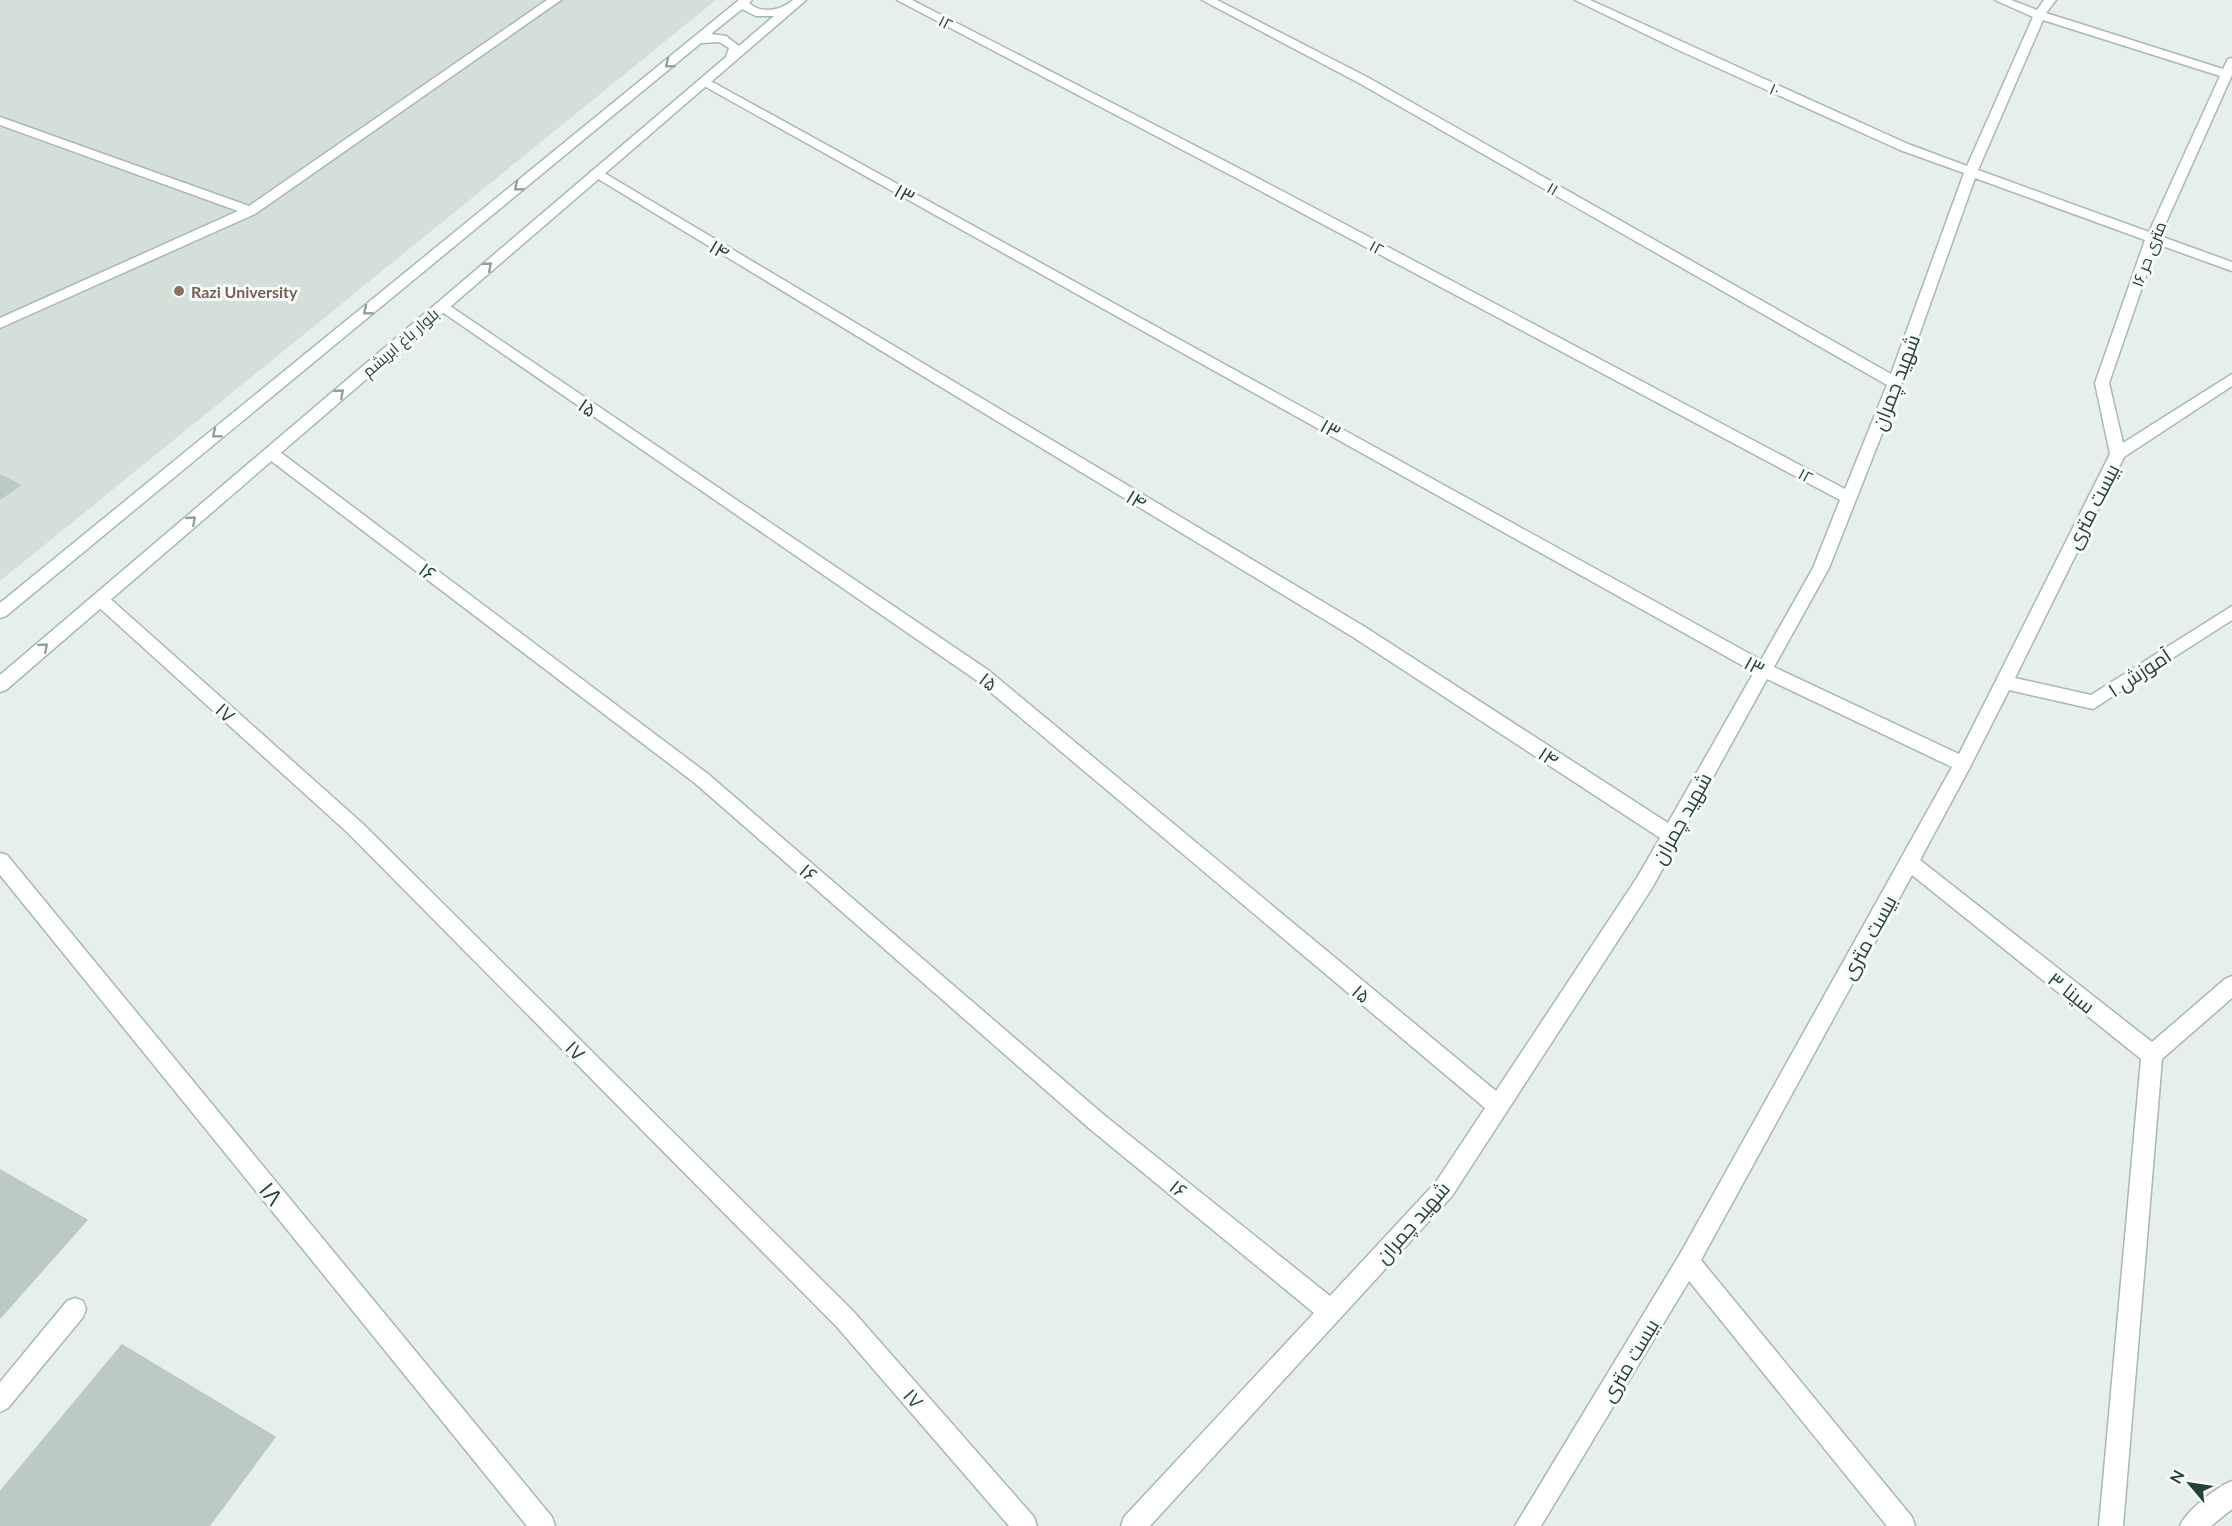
<svg xmlns="http://www.w3.org/2000/svg" width="2232" height="1526" font-family="Lato,Cairo,sans-serif">
<rect width="100%" height="100%" fill="#e6efeb"/>
<path fill="#d4dfda" d="M0,0H716L0,581Z"/>
<path fill="#bbcac4" stroke="#b8c9c2" stroke-width="1.5" d="M0,475L20,485L0,499Z
M0,1170L87,1220L0,1318Z
M122,1345L275,1437L209,1526H0V1492Z"/>
<g fill="none" stroke-linecap="round" stroke-linejoin="round">
<g stroke="#a8b8b2" stroke-width="3">
<path id="lane" d="M547,0H561L255,214L0,328V318L238,211L0,125V117L249,206Z"/>
</g>
<g stroke="#a8b8b2" stroke-width="3">
<path id="street" d="M897,0H912L1250,174L1845,489L1887,385L1359,83L1202,0H1217L1367,77L1891,374L1964,173L1900,150L1676,49L1575,0H1590L1908,144L1967,166L2033,17L1995,0H2011L2037,10L2044,0H2056L2046,13L2223,69L2228,59L2232,58V75L2160,236L2232,262V271L2157,244L2109,383L2123,443L2232,374V386L2124,457L2015,678L2091,695L2232,606V620L2093,709L2009,690L1969,769L1920,860L2152,1042L2225,979L2232,976V998L2162,1059L2123,1526H2099L2141,1059L1912,875L1701,1260L1912,1517L1915,1526H1887L1689,1281L1541,1526H1515L1680,1254L1952,767L1767,679L1652,888L1452,1196L1150,1526H1121L1124,1517L1314,1313L1090,1129L696,784L266,457L263,453L266,449H276L708,774L1104,1115L1330,1296L1436,1182L1485,1108L976,680L435,307L442,303L447,304L988,670L1496,1091L1638,876L1660,838L1353,637L590,174L591,171H601L1365,627L1668,823L1754,672L697,82L703,78L707,79L1761,660L1813,568L1840,500L1240,180ZM2043,20L2220,76L2149,232L1978,170ZM1975,178L2145,240L2095,383L2110,454L1959,754L1774,667L1829,568L1902,383Z
M100,593L106,595L362,823L853,1311L1034,1517L1037,1526H1009L837,1327L348,833L94,603L92,599L94,595Z
M0,853L7,855L552,1517L555,1526H527L0,875Z
M75,1298L83,1301L86,1309L83,1317L8,1408L0,1412V1382L67,1301Z
M2232,1481V1509L2211,1526H2180C2186,1511 2216,1487 2232,1481Z"/>
</g>
<g stroke="#a4bbb3" stroke-width="3">
<path id="secondary" d="M739,0H752L749,3C762,15 781,10 793,0H806L6,690L0,692V675L726,57L729,48L719,42L701,43L6,616L0,618V603ZM742,9L756,16H774L739,46L726,36L711,34Z"/>
</g>
<use href="#lane" fill="#fff" fill-rule="evenodd"/>
<use href="#street" fill="#fff" fill-rule="evenodd"/>
<use href="#secondary" fill="#fff" fill-rule="evenodd"/>
</g>
<defs><path id="oneway-chevron" d="M-2-3.5L2.5 0L-2 3.5" fill="none" stroke-width="1.6" stroke-linecap="round" stroke-linejoin="round" transform="scale(1.5)"/></defs>
<g stroke="#92a09c">
<use href="#oneway-chevron" transform="translate(669 64) rotate(141)"/>
<use href="#oneway-chevron" transform="translate(518 187) rotate(141)"/>
<use href="#oneway-chevron" transform="translate(488 266) rotate(-41)"/>
<use href="#oneway-chevron" transform="translate(367 311) rotate(141)"/>
<use href="#oneway-chevron" transform="translate(340 393) rotate(-41)"/>
<use href="#oneway-chevron" transform="translate(216 434) rotate(141)"/>
<use href="#oneway-chevron" transform="translate(192 520) rotate(-41)"/>
<use href="#oneway-chevron" transform="translate(44 647) rotate(-41)"/>
</g>
<circle fill="#8d6e63" stroke="#f7fbf9" stroke-width="2" cx="179" cy="291" r="6"/>
<g text-anchor="middle" dominant-baseline="central" stroke-width="6" stroke-linejoin="round" paint-order="stroke">
<g font-size="16" fill="#24423a" stroke="#f7fbf9">
<text transform="translate(946 22) rotate(27)">۱۲</text>
<text transform="translate(1775 89) rotate(24)">۱۰</text>
<text transform="translate(1553 188) rotate(30)">۱۱</text>
<text transform="translate(1377 247) rotate(28)">۱۲</text>
<text transform="translate(2148 254) rotate(-69)">۱۶ متری حر</text>
<text transform="translate(400 342) rotate(-41)">بلوار باغ ابریشم</text>
<text transform="translate(1806 475) rotate(28)">۱۲</text>
</g>
<g font-size="16" font-weight="bold" fill="#785e54" stroke="#f7fbf9" text-anchor="start">
<text x="191" y="291">Razi University</text>
</g>
<g font-size="20" fill="#24423a" stroke="#f7fbf9">
<text transform="translate(905 193) rotate(29)">۱۳</text>
<text transform="translate(720 249) rotate(31)">۱۴</text>
<text transform="translate(1895 382) rotate(-69)">شهید چمران</text>
<text transform="translate(588 407) rotate(34)">۱۵</text>
<text transform="translate(1331 428) rotate(29)">۱۳</text>
<text transform="translate(1137 499) rotate(31)">۱۴</text>
<text transform="translate(2092 506) rotate(-63)">بیست متری</text>
<text transform="translate(428 571) rotate(37)">۱۶</text>
<text transform="translate(1755 665) rotate(28)">۱۳</text>
<text transform="translate(2139 672) rotate(-33)">آموزش ۱</text>
<text transform="translate(989 681) rotate(38)">۱۵</text>
<text transform="translate(226 712) rotate(42)">۱۷</text>
<text transform="translate(1549 756) rotate(33)">۱۴</text>
<text transform="translate(1681 818) rotate(-61)">شهید چمران</text>
<text transform="translate(809 872) rotate(41)">۱۶</text>
<text transform="translate(1868 937) rotate(-61)">بیست متری</text>
<text transform="translate(2072 992) rotate(38)">سینا ۳</text>
<text transform="translate(1362 993) rotate(40)">۱۵</text>
<text transform="translate(576 1050) rotate(45)">۱۷</text>
<text transform="translate(1179 1188) rotate(39)">۱۶</text>
<text transform="translate(1412 1222) rotate(-49)">شهید چمران</text>
<text transform="translate(1629 1360) rotate(-59)">بیست متری</text>
<text transform="translate(914 1398) rotate(49)">۱۷</text>
</g>
<g font-size="24" fill="#24423a" stroke="#f7fbf9">
<text transform="translate(272 1193) rotate(51)">۱۸</text>
</g>
</g>
<g transform="translate(2190 1484) rotate(299)" stroke="#f7fbf9" stroke-width="4.5" paint-order="stroke">
<path d="M0-4.5L10 22L0 15L-10 22Z" fill="#24423a"/>
<text y="-9" font-size="16" font-weight="bold" text-anchor="middle" fill="#24423a">N</text>
</g>
</svg>
